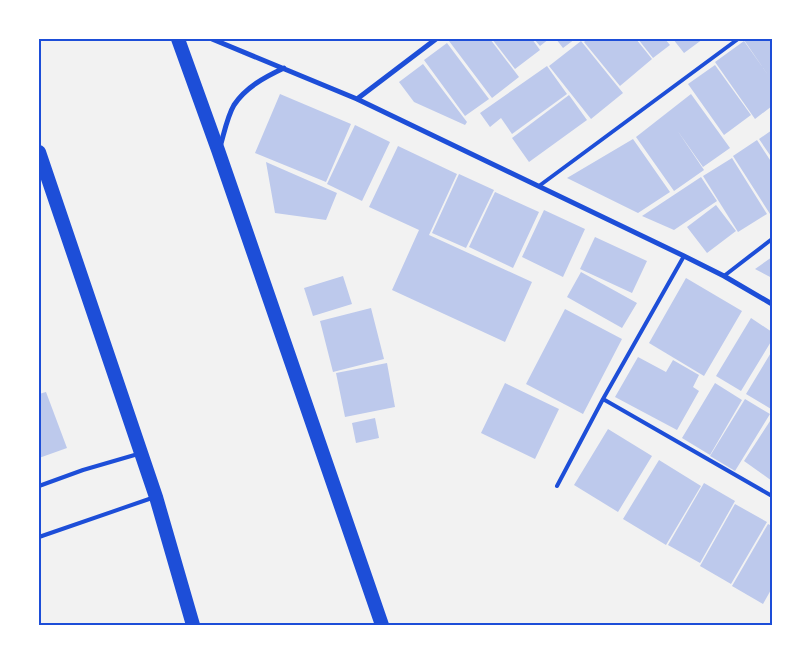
<svg xmlns="http://www.w3.org/2000/svg" width="811" height="664" font-family="Figtree,sans-serif">
<rect width="100%" height="100%" fill="#f2f2f2"/>
<path fill="#bdc9ec" d="M452,39H490L519,77L492,98L449,41Z
M492,39H532L540,50L515,69Z
M534,39H549L540,46Z
M556,39H575L563,48Z
M587,39H636L652,59L620,86L584,42Z
M638,39H665L670,45L653,58Z
M673,39H703L684,53Z
M746,39H772V106L755,119L715,62L744,41L768,75L744,40Z
M581,41L623,93L591,119L549,66Z
M447,43L489,99L465,116L424,60Z
M423,64L467,122L465,125L414,102L399,82Z
M715,65L751,115L724,135L688,84Z
M547,66L567,94L512,134L501,118L490,127L480,113Z
M280,94L351,124L326,182L255,153Z
M691,94L730,148L703,167L677,130L704,170L674,191L636,137Z
M569,95L587,120L529,162L512,138Z
M355,125L390,142L362,201L327,184Z
M772,130V158L759,139Z
M633,139L670,192L638,213L567,178Z
M757,140L772,163V213L770,214L733,156Z
M398,146L457,174L429,235L532,282L505,342L392,290L419,230L369,207Z
M732,158L767,214L738,232L703,176Z
M266,162L337,193L326,220L275,213Z
M459,174L494,190L466,248L432,233Z
M701,177L717,201L674,230L642,216Z
M495,192L539,212L513,268L469,247Z
M716,205L736,231L707,253L687,227Z
M544,210L585,229L563,277L522,257Z
M595,237L647,261L632,293L580,269Z
M772,257V278L755,269Z
M581,272L637,303L622,328L567,297Z
M343,276L352,304L313,316L304,288Z
M686,278L742,311L704,376L649,343Z
M371,308L384,359L333,372L320,321Z
M565,309L622,339L583,414L526,384Z
M751,318L772,332V340L741,391L716,376Z
M772,351V408L771,409L746,394Z
M638,357L666,372L673,360L699,375L693,387L699,391L677,430L615,397Z
M387,363L395,407L345,417L336,373Z
M505,383L559,409L535,459L481,433Z
M715,383L742,400L710,455L682,438Z
M46,392L67,448L39,458V394Z
M745,399L770,414L735,471L710,456Z
M375,418L379,438L356,443L352,423Z
M772,418V481L744,461Z
M608,429L652,456L618,512L574,485Z
M659,460L701,486L666,545L623,519Z
M704,483L735,501L700,563L668,545Z
M735,504L767,522L731,584L700,566Z
M768,524L772,526V588L763,604L732,586Z"/>
<g fill="none" stroke-linecap="round" stroke-linejoin="round">
<path stroke="#1d4ed8" stroke-width="4" d="M539,186L738,39
M724,276L772,239
M603,399L772,496
M39,486L83,470L138,454
M557,486L603,399L684,256
M39,537L152,498"/>
<path stroke="#1d4ed8" stroke-width="5" d="M212,39L357,99L684,256L724,276L772,304
M357,99L436,39
M220,147C224,134 227,117 234,105C246,87 265,77 284,68"/>
<path stroke="#1d4ed8" stroke-width="14" d="M178,39L218,150L382,625
M39,152L156,497L193,625"/>
</g>
<rect width="811" height="664" fill="none" stroke="#ffffff" stroke-width="80"/>
<rect x="40" y="40" width="731" height="584" fill="none" stroke="#1d4ed8" stroke-width="2"/>
</svg>
